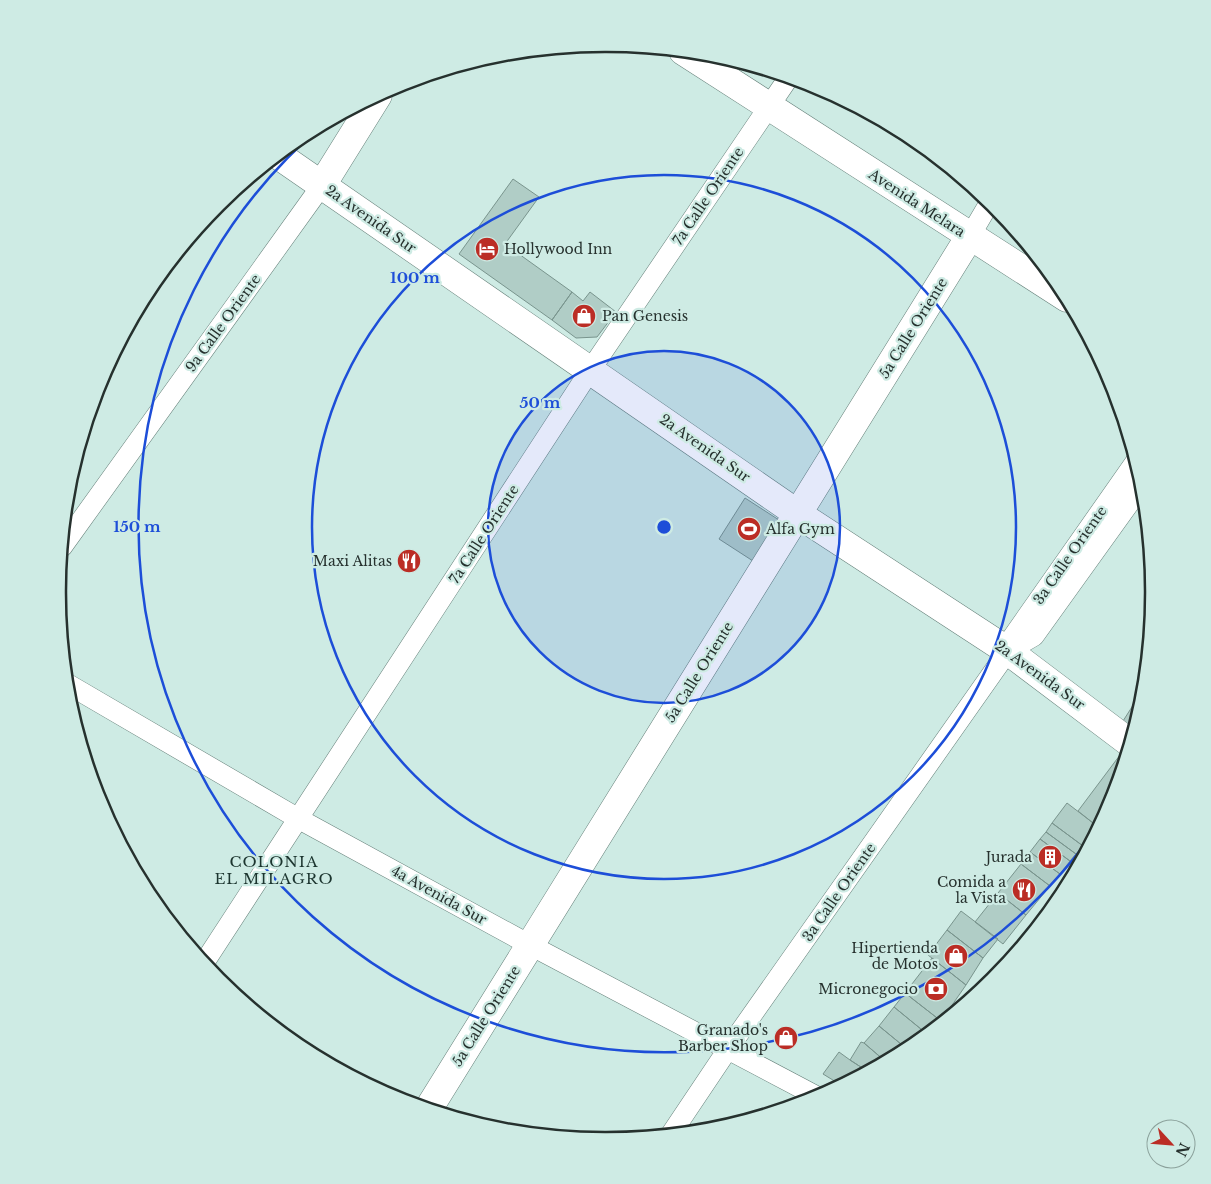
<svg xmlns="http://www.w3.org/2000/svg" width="1211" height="1184" font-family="'Libre Baskerville',serif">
<rect width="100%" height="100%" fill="#ceebe4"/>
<path fill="#b0cdc6" stroke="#79948d" d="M513,179L539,197L505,244L572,292L552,320L459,254Z
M572,292L583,301L590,292L616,312L597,337L576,338L552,320Z
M745,498L779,520L753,561L719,539Z
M1144,688L1143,699L1134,729L1123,721Z
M1120,755L1125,759L1112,802L1098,827L1078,811Z
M1067,803L1097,826L1083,846L1052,823Z
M1052,823L1083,846L1076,854L1046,832Z
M1046,832L1076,854L1070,861L1040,839Z
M1040,839L1070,861L1060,874L1030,852Z
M1030,852L1060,874L1050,886L1021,864Z
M1021,864L1050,886L1026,915L998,893Z
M998,893L1026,915L1003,944L975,922Z
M961,911L998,939L983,958L947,930Z
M947,930L983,958L966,985L928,955Z
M932,958L966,985L941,1021L905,993Z
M905,993L941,1021L927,1034L894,1007Z
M894,1007L927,1034L907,1049L879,1026Z
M879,1026L907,1049L885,1061L864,1043Z
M861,1042L864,1043L885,1061L867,1071L850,1060Z
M839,1052L850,1060L867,1071L841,1085L823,1074Z"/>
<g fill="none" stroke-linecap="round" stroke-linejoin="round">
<g stroke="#66807a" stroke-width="21">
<path id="street" d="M970,236L990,202
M62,547L322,185
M1008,651L1034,636L1143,484
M66,683L299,819L530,945L818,1097
M204,963L591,369L789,77
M671,1134L728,1049L1008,651L1012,638L1136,461"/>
</g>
<g stroke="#66807a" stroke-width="29">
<path id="secondary" d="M683,51L1067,298
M278,155L798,514L1008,651L1130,743
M322,185L378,95
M429,1108L970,236"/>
</g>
<use href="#street" stroke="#fff" stroke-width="20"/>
<use href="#secondary" stroke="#fff" stroke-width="28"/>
</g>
<circle cx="664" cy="527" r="176" fill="#1d4ed8" fill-opacity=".12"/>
<g fill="none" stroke="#1d4ed8" stroke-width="2.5">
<circle cx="664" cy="527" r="176"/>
<circle cx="664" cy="527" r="352"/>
<path d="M1101 822A527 527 0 1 1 325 123"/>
</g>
<defs>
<g id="hotel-disc" transform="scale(1.25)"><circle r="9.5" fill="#bb2d25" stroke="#ceebe4"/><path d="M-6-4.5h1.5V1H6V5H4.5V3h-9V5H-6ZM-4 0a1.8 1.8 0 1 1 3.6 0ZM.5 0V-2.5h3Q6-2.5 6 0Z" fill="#fff"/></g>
<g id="shop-disc" transform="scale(1.25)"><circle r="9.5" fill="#bb2d25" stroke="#ceebe4"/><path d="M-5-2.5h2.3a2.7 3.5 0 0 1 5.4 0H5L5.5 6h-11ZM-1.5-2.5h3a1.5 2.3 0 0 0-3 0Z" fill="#fff"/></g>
<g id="stadium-disc" transform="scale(1.25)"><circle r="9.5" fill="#bb2d25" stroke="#ceebe4"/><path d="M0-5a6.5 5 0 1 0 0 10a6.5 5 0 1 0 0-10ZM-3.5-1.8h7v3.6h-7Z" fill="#fff"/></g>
<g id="restaurant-disc" transform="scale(1.25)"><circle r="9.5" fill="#bb2d25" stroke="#ceebe4"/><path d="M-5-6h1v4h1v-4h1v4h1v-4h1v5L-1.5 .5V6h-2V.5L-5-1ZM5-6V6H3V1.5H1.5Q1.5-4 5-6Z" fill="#fff"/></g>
<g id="building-disc" transform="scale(1.25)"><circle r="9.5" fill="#bb2d25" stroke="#ceebe4"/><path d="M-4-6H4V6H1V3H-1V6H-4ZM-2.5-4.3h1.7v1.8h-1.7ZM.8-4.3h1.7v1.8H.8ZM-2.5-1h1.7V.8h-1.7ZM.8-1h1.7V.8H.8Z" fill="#fff"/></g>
<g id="bank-disc" transform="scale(1.25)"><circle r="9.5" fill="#bb2d25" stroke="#ceebe4"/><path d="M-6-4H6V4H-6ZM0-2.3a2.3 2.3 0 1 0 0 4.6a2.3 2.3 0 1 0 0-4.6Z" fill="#fff"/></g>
</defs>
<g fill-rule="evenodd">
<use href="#hotel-disc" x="487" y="249"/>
<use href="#shop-disc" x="584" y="316"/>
<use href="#stadium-disc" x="749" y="529"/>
<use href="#restaurant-disc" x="409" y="561"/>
<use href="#building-disc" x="1050" y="857"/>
<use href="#restaurant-disc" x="1024" y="890"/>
<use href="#shop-disc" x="956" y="956"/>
<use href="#bank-disc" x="936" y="989"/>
<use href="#shop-disc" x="786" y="1038"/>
</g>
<g text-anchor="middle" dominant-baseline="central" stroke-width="4.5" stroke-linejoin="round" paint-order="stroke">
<g font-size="14" fill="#26312e" stroke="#ceebe4">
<text transform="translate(708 196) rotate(-56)">7a Calle Oriente</text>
<text transform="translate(917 203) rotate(33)">Avenida Melara</text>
<text transform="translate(371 219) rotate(35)">2a Avenida Sur</text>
<text transform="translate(223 323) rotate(-54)">9a Calle Oriente</text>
<text transform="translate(913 328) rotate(-58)">5a Calle Oriente</text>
<text transform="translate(705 448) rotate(35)">2a Avenida Sur</text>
<text transform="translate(484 534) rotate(-57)">7a Calle Oriente</text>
<text transform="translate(1070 555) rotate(-55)">3a Calle Oriente</text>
<text transform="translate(699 672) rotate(-58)">5a Calle Oriente</text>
<text transform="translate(1040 675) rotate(36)">2a Avenida Sur</text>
<text transform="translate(839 892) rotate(-55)">3a Calle Oriente</text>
<text transform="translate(439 895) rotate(29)">4a Avenida Sur</text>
<text transform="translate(486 1016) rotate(-58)">5a Calle Oriente</text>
</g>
<g font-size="14" fill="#26312e" stroke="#ceebe4" text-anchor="end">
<text x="504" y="249" text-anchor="start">Hollywood Inn</text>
<text x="602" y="316" text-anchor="start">Pan Genesis</text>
<text x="766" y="529" text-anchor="start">Alfa Gym</text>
<text x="392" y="561">Maxi Alitas</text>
<text x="1032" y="857">Jurada</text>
<text x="1006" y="882">Comida a<tspan x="1006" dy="16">la Vista</tspan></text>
<text x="938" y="948">Hipertienda<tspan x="938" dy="16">de Motos</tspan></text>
<text x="918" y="989">Micronegocio</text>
<text x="768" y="1030">Granado's<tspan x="768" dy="16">Barber Shop</tspan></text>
</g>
<g font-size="15" letter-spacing="1" fill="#1c352f" stroke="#ceebe4">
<text x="274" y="861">COLONIA<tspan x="274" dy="17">EL MILAGRO</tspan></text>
</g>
</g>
<path d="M0 0H1211V1184H0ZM605 52H606A539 539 0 0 1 1145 591V593A539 539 0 0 1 606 1132H605A539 539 0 0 1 66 593V591A539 539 0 0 1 605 52Z" fill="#ceebe4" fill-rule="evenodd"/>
<path fill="none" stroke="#26312e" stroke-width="2.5" d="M605 52H606A539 539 0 0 1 1145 591V593A539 539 0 0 1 606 1132H605A539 539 0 0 1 66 593V591A539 539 0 0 1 605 52Z"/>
<circle cx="664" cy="527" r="8" fill="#1d4ed8" stroke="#ceebe4" stroke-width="2.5"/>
<g font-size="15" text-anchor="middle" font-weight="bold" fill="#1d4ed8" stroke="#ceebe4" stroke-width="4.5" stroke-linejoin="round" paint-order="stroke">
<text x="415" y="283">100 m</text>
<text x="540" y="408">50 m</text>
<text x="137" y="532">150 m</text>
</g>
<g transform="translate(1171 1144) rotate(116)"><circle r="24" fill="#ceebe4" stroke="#8ba19b"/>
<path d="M0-4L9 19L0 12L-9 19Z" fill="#bb2d25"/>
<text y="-8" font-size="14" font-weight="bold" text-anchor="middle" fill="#26312e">N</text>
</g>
</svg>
